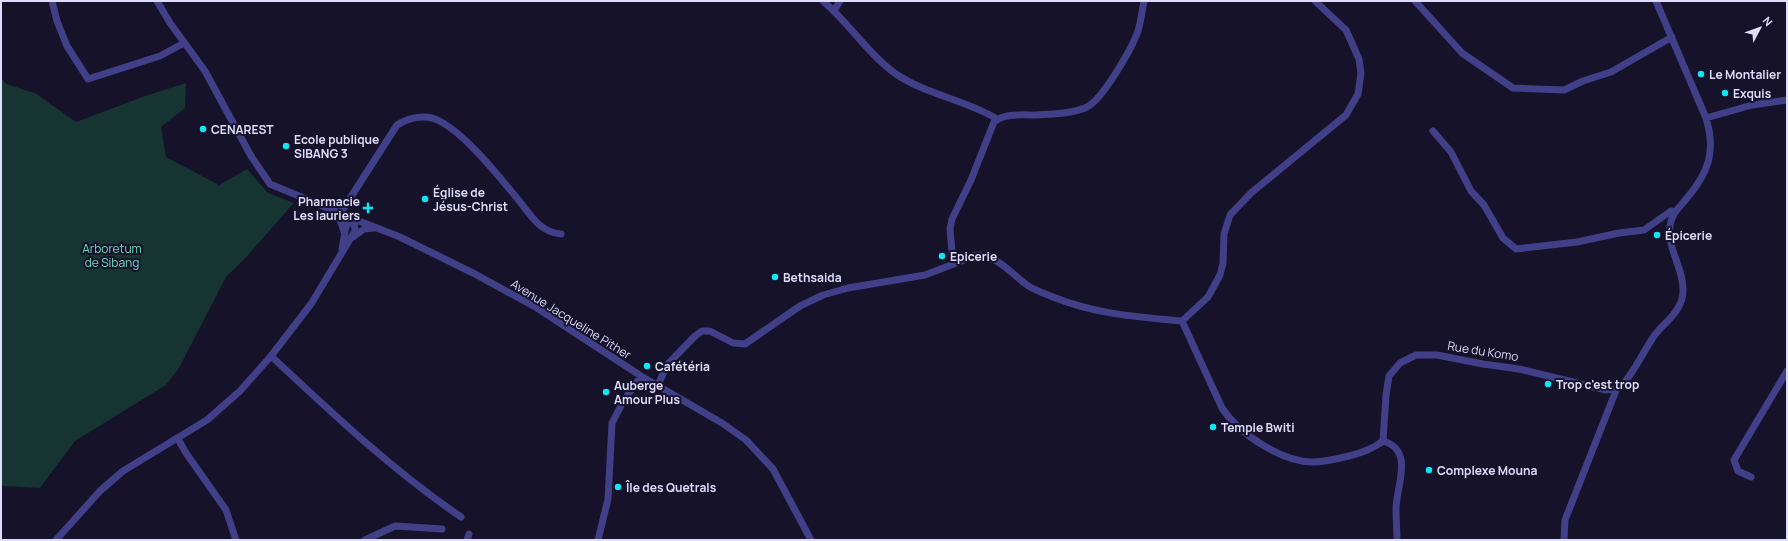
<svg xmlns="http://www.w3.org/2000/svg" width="1788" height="541" font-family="Manrope,sans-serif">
<rect width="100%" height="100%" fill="#15122a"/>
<path fill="#153432" d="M1,77L6,84L35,93L76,122L148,95L186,83L185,108L161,127L166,157L219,185L247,169L268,193L294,203L248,255L226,277L179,368L166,385L75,441L40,488L1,486Z"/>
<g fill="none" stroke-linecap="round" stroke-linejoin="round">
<path stroke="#403f87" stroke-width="7" d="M52,1L57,21L67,46L88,79L160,56L184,43
M157,1L170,23L205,71L251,156L270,184L354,219L400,237L475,274L537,308L641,376L722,423L746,440L773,469L811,540
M823,1C849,23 868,54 896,74C927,95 966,100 997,119
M1415,1L1462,53L1513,88L1564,90L1583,81L1611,72L1672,37
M834,11L840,1
M1706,118L1752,105L1787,100
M1433,131L1451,152L1471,191L1484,205L1503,238L1516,249L1577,242L1619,233L1644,230L1671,211L1675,212
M332,212L341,222L344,232
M340,214L397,125C406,119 420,115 432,118C459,126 497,174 516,197C529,212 538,232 561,234
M353,237L364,229L374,228
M342,249L346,226L354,219
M953,263L950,229L952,219L971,180L994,122C1004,113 1023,115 1036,115C1052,114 1072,114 1087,107C1103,99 1132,48 1138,31C1141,21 1142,11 1144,1
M1182,321L1222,408C1239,434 1282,462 1313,462C1325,462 1337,459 1349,456C1361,453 1373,449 1383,441L1386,395L1389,376L1400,363L1416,355H1437L1483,364L1519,369L1606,390C1613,390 1618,388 1623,384C1633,374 1645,349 1654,336C1661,326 1672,319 1678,308C1681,303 1683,297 1683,291C1684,269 1667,249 1670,226C1671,214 1680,207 1687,198C1709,172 1716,151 1706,118L1656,1
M1182,321L1208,297L1220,275L1223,263L1224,234L1230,215L1251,193L1346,115L1358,94L1361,73L1359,59L1346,30L1315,1
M271,356C332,413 392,470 461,517
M658,385L667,365L695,336L702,331H710L733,343L745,344L800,306L823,295L848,288L925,275L977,255C998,255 1013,276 1030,287C1037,291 1046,294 1053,297C1095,314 1137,317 1182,321
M178,439L186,453L226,510L236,540
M1383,441C1415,450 1396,487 1396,509C1396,519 1397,530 1397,540
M1751,477L1738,471L1734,460L1787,371
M56,540L100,491L123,471L207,420L240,391L271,356L311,304L355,231L354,219
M365,540L395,526L442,529
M467,540L469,534
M598,540L608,499L612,423L623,402L641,376
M1564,540L1565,520L1617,388"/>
</g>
<g fill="#11e6f5" stroke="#15122a" stroke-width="1.5">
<circle cx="1701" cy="74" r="4"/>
<circle cx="1725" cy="93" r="4"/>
<circle cx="203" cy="129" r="4"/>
<circle cx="286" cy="146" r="4"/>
<circle cx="425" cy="199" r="4"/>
<path d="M366 202h4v4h4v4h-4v4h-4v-4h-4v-4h4z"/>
<circle cx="1657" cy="235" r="4"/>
<circle cx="942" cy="256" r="4"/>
<circle cx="775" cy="277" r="4"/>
<circle cx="647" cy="366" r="4"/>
<circle cx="1548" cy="384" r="4"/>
<circle cx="606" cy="392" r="4"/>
<circle cx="1213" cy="427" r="4"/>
<circle cx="1429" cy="470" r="4"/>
<circle cx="618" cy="487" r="4"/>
</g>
<g text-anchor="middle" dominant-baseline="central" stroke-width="4" stroke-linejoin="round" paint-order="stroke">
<g font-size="12" font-weight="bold" fill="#dfdcfe" stroke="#15122a" text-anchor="start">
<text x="1709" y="74">Le Montalier</text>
<text x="1733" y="93">Exquis</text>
<text x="211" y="129">CENAREST</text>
<text x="294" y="139">Ecole publique<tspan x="294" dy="14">SIBANG 3</tspan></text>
<text x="433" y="192">Église de<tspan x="433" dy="14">Jésus-Christ</tspan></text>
<text x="360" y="201" text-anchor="end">Pharmacie<tspan x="360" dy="14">Les lauriers</tspan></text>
<text x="1665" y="235">Épicerie</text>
<text x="950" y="256">Epicerie</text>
<text x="783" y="277">Bethsaida</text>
<text x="655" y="366">Cafétéria</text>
<text x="1556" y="384">Trop c'est trop</text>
<text x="614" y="385">Auberge<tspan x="614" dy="14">Amour Plus</tspan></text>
<text x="1221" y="427">Temple Bwiti</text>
<text x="1437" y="470">Complexe Mouna</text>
<text x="626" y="487">Île des Quetrals</text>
</g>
<g font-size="12" fill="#6adcbc" stroke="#15122a">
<text x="112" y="248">Arboretum<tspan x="112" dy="14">de Sibang</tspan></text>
</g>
<g font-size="12" fill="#dfdcfe" stroke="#15122a">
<text transform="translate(571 319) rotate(32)">Avenue Jacqueline Pither</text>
<text transform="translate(1483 351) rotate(9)">Rue du Komo</text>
</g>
</g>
<rect width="1788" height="541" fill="none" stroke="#dfdcfe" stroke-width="4"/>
<g transform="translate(1760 28) rotate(49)" stroke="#15122a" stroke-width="3" paint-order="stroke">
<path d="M0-3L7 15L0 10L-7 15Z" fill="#dfdcfe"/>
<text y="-6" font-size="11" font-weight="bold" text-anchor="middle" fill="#dfdcfe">N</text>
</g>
</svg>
